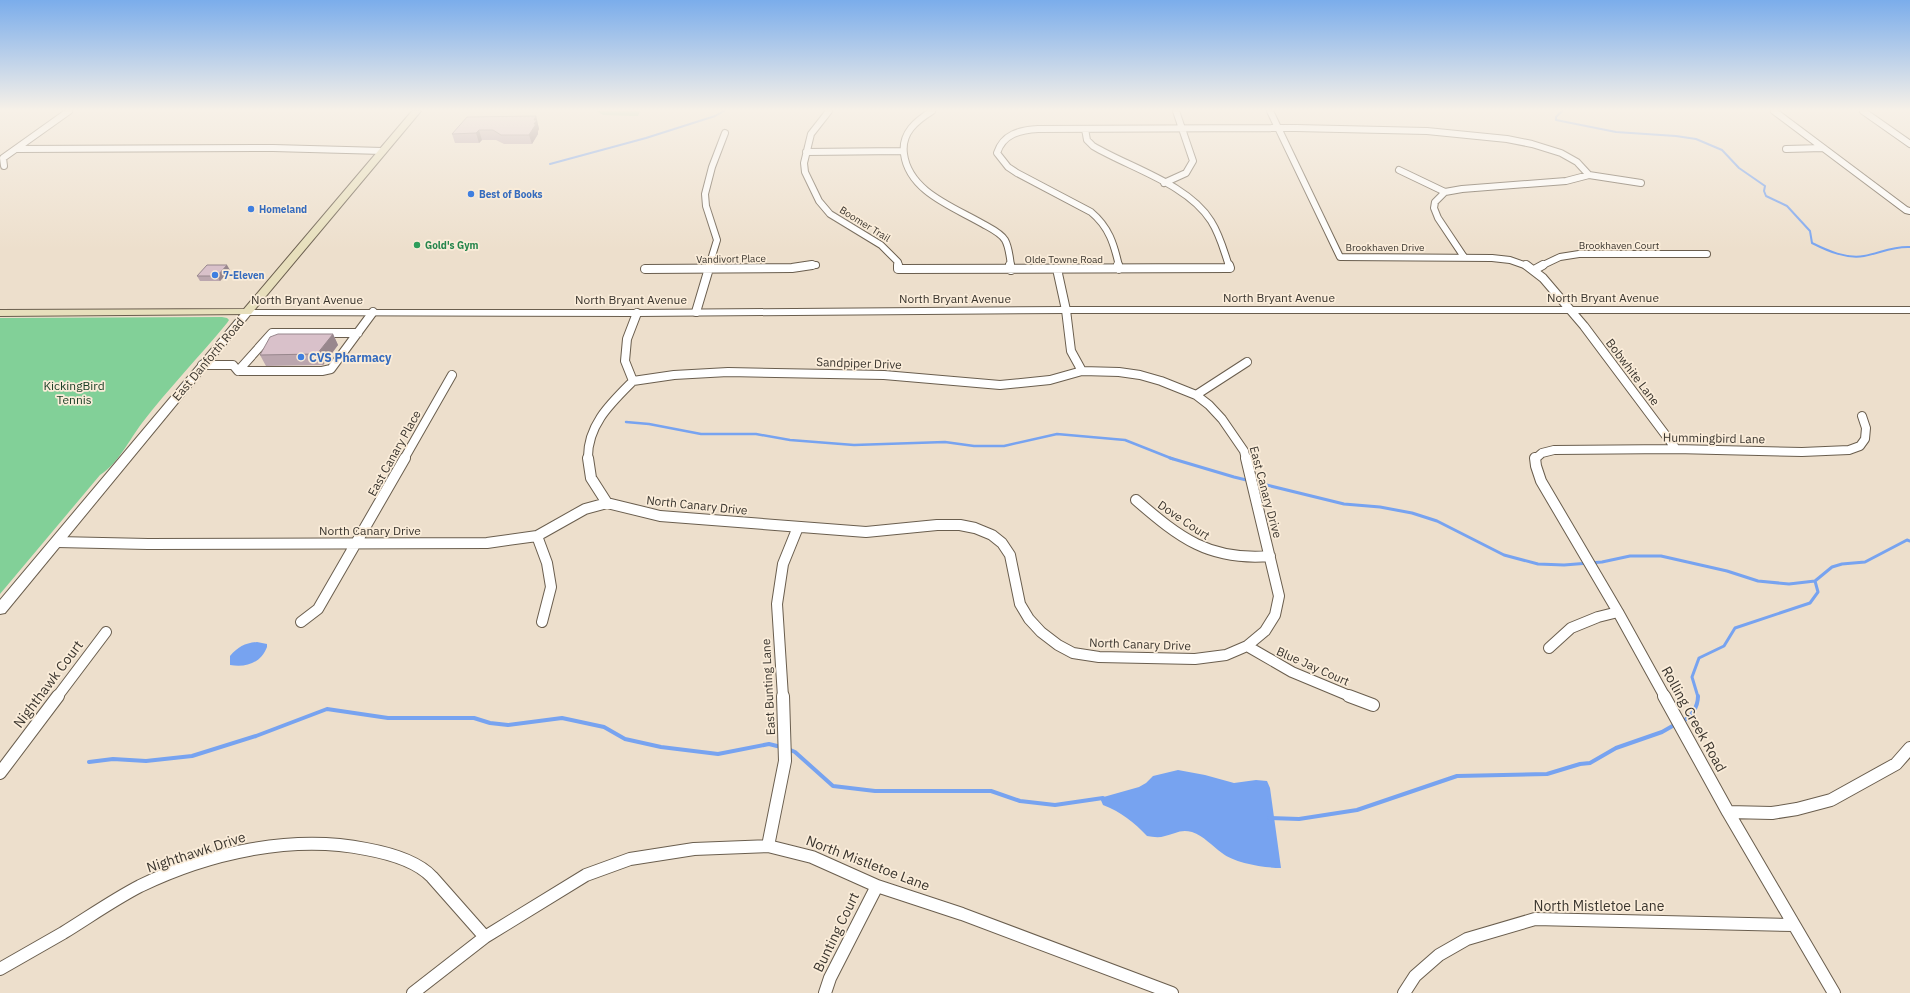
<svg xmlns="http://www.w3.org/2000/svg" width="1910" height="993" font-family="'IBM Plex Sans',sans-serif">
<rect width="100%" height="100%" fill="#eddfcc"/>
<path fill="#82d098" d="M597,111H640L638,116L603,115Z
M222,317L227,318L229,320L227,323C199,357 168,389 142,423C129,440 118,464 100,475L0,594V318Z"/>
<path fill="#77a3f0" d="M257,642L267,644V647C261,663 246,668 230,665V656C238,647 245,643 257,642Z
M1178,770L1205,775L1234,783L1256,780L1267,781L1270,788L1281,868C1265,868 1234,863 1222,853C1212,846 1204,836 1192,832C1180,829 1175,834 1165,836C1159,838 1153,837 1147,836C1134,822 1121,812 1103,805L1100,798L1139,787L1146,783L1153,776Z"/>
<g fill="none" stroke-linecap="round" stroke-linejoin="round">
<path stroke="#77a3f0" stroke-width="2" d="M1562,111L1556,117V120L1616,132L1676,136L1696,139L1722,150L1739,168L1765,186L1764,191L1766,196L1787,206L1810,231L1812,243C1828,251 1846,259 1864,256C1880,253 1893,246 1910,247
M550,164L646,138L715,116L724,111"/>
<path stroke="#77a3f0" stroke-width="2.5" d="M626,422L649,424L701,434H756L790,440L854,445L945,442L974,446H1004L1057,434L1125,440L1173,459"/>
<path stroke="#77a3f0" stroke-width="3" d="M1170,458L1234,477L1344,504L1380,507L1412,513L1437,521L1504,555L1538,564L1564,565L1602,562L1630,556H1661L1727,571L1758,581L1789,584L1815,581L1832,567L1842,564L1865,562L1907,540L1910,541
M1698,697L1692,677L1699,658L1724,646L1735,628L1810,603L1818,592L1815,581"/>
<path stroke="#77a3f0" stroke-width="4" d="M1681,722C1691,718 1698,707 1698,696
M788,749L795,752L833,786L875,791H991L1020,801L1055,805L1103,798
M89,762L113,759L146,761L192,756L256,736L327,709L388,718H474L490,723L508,725L562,718L604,727L625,739L661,747L718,754L769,744L781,747
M1269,818L1299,819L1357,810L1457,776L1547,774L1580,764L1590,763L1616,748L1662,732L1676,724"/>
<g stroke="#6a5e4e" stroke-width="8">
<path id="minor-far3" d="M829,111L811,134L804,163L805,172L819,201L830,214L881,245L898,262V266
M932,111C916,121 901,133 904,154C909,192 954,207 983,224C990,228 1001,233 1005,240C1009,247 1010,258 1011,266
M1270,111L1340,257L1492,258L1510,260L1527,266
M1774,111L1906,210L1910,211
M1863,111L1910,144
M1085,129L1087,140L1093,146C1130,168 1188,184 1211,221C1220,235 1224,251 1229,266
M16,149L273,148L383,151
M1786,149L1823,148
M806,152L902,151
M4,166L3,158L69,111
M1399,170L1445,192
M1164,183L1186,173L1193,161L1176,111
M1464,257L1438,218L1434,208L1435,202L1445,192L1462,189L1566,181L1589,175L1641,183
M709,266L717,240L706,206L705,194L712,167L725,133
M804,266L816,265
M1119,266C1114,244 1109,227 1091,212L1017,173L1008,167L997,153C1003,134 1020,130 1038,129L1296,128L1427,131L1507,139L1532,144L1561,153L1577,162L1589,175
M1541,266L1560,257L1579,254H1707"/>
</g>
<g stroke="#6a5e4e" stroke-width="10">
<path id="minor-far2" d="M898,265V269L1230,268L1229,265
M1010,265L1011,270
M1118,265L1119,269
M1526,265L1543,278L1584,326L1676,449
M645,269L792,268L812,265
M1057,269L1066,310L1071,351L1082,371
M1534,270L1543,265
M696,312L710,265
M202,365H233L238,371H322L331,369L373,312
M238,371L272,333H358
M633,381L674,375L728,372L884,375L1000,385L1050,380L1082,371L1119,372L1140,375L1161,381L1196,395L1209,405L1222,419L1244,451L1246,459
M1196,395L1247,362
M404,459L452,375
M588,459C587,425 611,403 633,381L625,361L627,339L637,313
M1535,459L1542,453L1554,450L1675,449L1802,452L1849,450L1860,446L1865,439L1866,428L1862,416"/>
</g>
<g stroke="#6a5e4e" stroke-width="12">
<path id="minor-far1" d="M588,458L591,478L607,503
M1535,458L1536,466L1541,481L1618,612L1665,697
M1136,500C1180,538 1209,561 1270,556
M537,536L547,563L551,587L542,622
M57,542L148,544L487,543L537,536L585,509L607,503L660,516L866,532L937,525H960L975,528L992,535L1002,543L1010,555L1020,604L1029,619L1041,632L1058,645L1073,653L1099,657L1195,659L1226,655L1247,646L1265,631L1275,615L1279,596L1246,458
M301,622L318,609L405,458
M1247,646L1292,672L1352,697
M1549,648L1571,628L1598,617L1618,612
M57,697L106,632
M783,697L777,604L783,564L798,527"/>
</g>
<g stroke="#6a5e4e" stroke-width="14">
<path id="minor" d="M1349,696L1373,705
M1664,696L1728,812L1834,993
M0,773L58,696
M1728,812L1772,813L1797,809L1831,800L1896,764L1910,748
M768,846L785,761L783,696
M0,969C21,957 42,945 63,933C89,917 113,900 140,886C208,853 292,834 366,849C388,853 416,860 432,877L485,937
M413,993L485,937L586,875L630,859L694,849L768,846L812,857L877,886L962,914L1172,993
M825,993L830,978L877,886
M1404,993L1415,976L1439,955L1467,939L1535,919L1794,925"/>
</g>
<g stroke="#6a5e4e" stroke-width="2">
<path id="tertiary" d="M1066,307H1910V313H1066L637,316L250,315L5,613L0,614V600L244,310H637Z"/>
</g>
<g stroke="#6a5e4e" stroke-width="2">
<path id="secondary" d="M412,111H421L251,314L0,316V310L244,309Z"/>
</g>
<use href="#minor-far3" stroke="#fff" stroke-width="6"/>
<use href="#minor-far2" stroke="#fff" stroke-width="8"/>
<use href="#minor-far1" stroke="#fff" stroke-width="10"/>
<use href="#minor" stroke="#fff" stroke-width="12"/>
<use href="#tertiary" fill="#fff" fill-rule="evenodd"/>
<use href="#secondary" fill="#e7dfbc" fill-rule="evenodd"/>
</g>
<path fill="#bba6ae" d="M536,116L539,129L538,131V134L532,144H504L496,140H482L479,143H455L452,134Z
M230,270L220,281H200L197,276Z
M333,334L338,345L323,365L266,366L260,355Z"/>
<path fill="#98878d" d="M536,116L539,129L538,131V134L532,144L529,135L534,124V120Z
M479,130L482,140L479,143L476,133Z
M227,265L230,270L220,281L217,276Z
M333,334L338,345L323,365L317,354Z"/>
<path fill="#d9c1ca" stroke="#98878d" d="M536,116L534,120H537L534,124H536L529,135H501L493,130H479L476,133L452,134L467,117Z
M207,265H227L217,276H197Z
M278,334H333L317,354L260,355L270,337Z"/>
<linearGradient id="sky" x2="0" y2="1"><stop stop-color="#7badeb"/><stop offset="0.44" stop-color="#f7f1e8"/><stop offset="1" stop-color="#f7f1e8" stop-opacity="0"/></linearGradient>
<rect width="1910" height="250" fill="url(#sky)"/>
<g fill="#3f7fe0" stroke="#faecd9" stroke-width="1.5">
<circle cx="471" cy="194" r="4"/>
<circle cx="251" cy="209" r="4"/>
<circle cx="215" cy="275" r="4"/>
<circle cx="301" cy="357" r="4"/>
</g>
<circle fill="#2e9e5b" stroke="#faecd9" stroke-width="1.5" cx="417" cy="245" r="4"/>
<g text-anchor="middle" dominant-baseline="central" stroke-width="3.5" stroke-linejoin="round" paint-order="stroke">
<g font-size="10" font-weight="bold" fill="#366cbe" stroke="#faecd9" text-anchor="start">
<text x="479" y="194">Best of Books</text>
<text x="259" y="209">Homeland</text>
<text x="223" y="275">7-Eleven</text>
</g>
<g font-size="10" fill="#3a352e" stroke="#faecd9">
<text transform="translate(865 224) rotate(32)">Boomer Trail</text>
<text x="1619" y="245">Brookhaven Court</text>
<text x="1385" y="247">Brookhaven Drive</text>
<text transform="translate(731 259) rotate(-1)">Vandivort Place</text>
<text x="1064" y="259">Olde Towne Road</text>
</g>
<g font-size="10" font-weight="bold" fill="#27864d" stroke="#faecd9" text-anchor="start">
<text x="425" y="245">Gold's Gym</text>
</g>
<g font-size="12" fill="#3a352e" stroke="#faecd9">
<text x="1279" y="297">North Bryant Avenue</text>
<text x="1603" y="297">North Bryant Avenue</text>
<text x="955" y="298">North Bryant Avenue</text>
<text x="307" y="299">North Bryant Avenue</text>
<text x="631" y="299">North Bryant Avenue</text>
<text transform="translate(208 359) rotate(-50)">East Danforth Road</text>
<text transform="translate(859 363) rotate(2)">Sandpiper Drive</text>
<text transform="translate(1633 372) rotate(53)">Bobwhite Lane</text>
<text transform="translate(1714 438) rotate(1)">Hummingbird Lane</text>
<text transform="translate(394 453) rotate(-61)">East Canary Place</text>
<text transform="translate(1266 492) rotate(75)">East Canary Drive</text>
<text transform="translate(697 505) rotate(6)">North Canary Drive</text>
<text transform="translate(1184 520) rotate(34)">Dove Court</text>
<text x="370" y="530">North Canary Drive</text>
<text transform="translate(1140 644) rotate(2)">North Canary Drive</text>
<text transform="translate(1313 666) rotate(24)">Blue Jay Court</text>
<text transform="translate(768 687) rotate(-93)">East Bunting Lane</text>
</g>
<g font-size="12" font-weight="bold" fill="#366cbe" stroke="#faecd9" text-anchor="start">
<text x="309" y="357">CVS Pharmacy</text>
</g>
<g font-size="12" fill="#163b22" stroke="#faecd9">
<text x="74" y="385">KickingBird<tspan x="74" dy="14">Tennis</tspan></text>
</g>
<g font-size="14" fill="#3a352e" stroke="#faecd9">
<text transform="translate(48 684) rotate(-53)">Nighthawk Court</text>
<text transform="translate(1694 719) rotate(61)">Rolling Creek Road</text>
<text transform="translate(196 852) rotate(-18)">Nighthawk Drive</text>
<text transform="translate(868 863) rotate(21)">North Mistletoe Lane</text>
<text x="1599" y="906">North Mistletoe Lane</text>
<text transform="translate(836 932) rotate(-64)">Bunting Court</text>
</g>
</g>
</svg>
